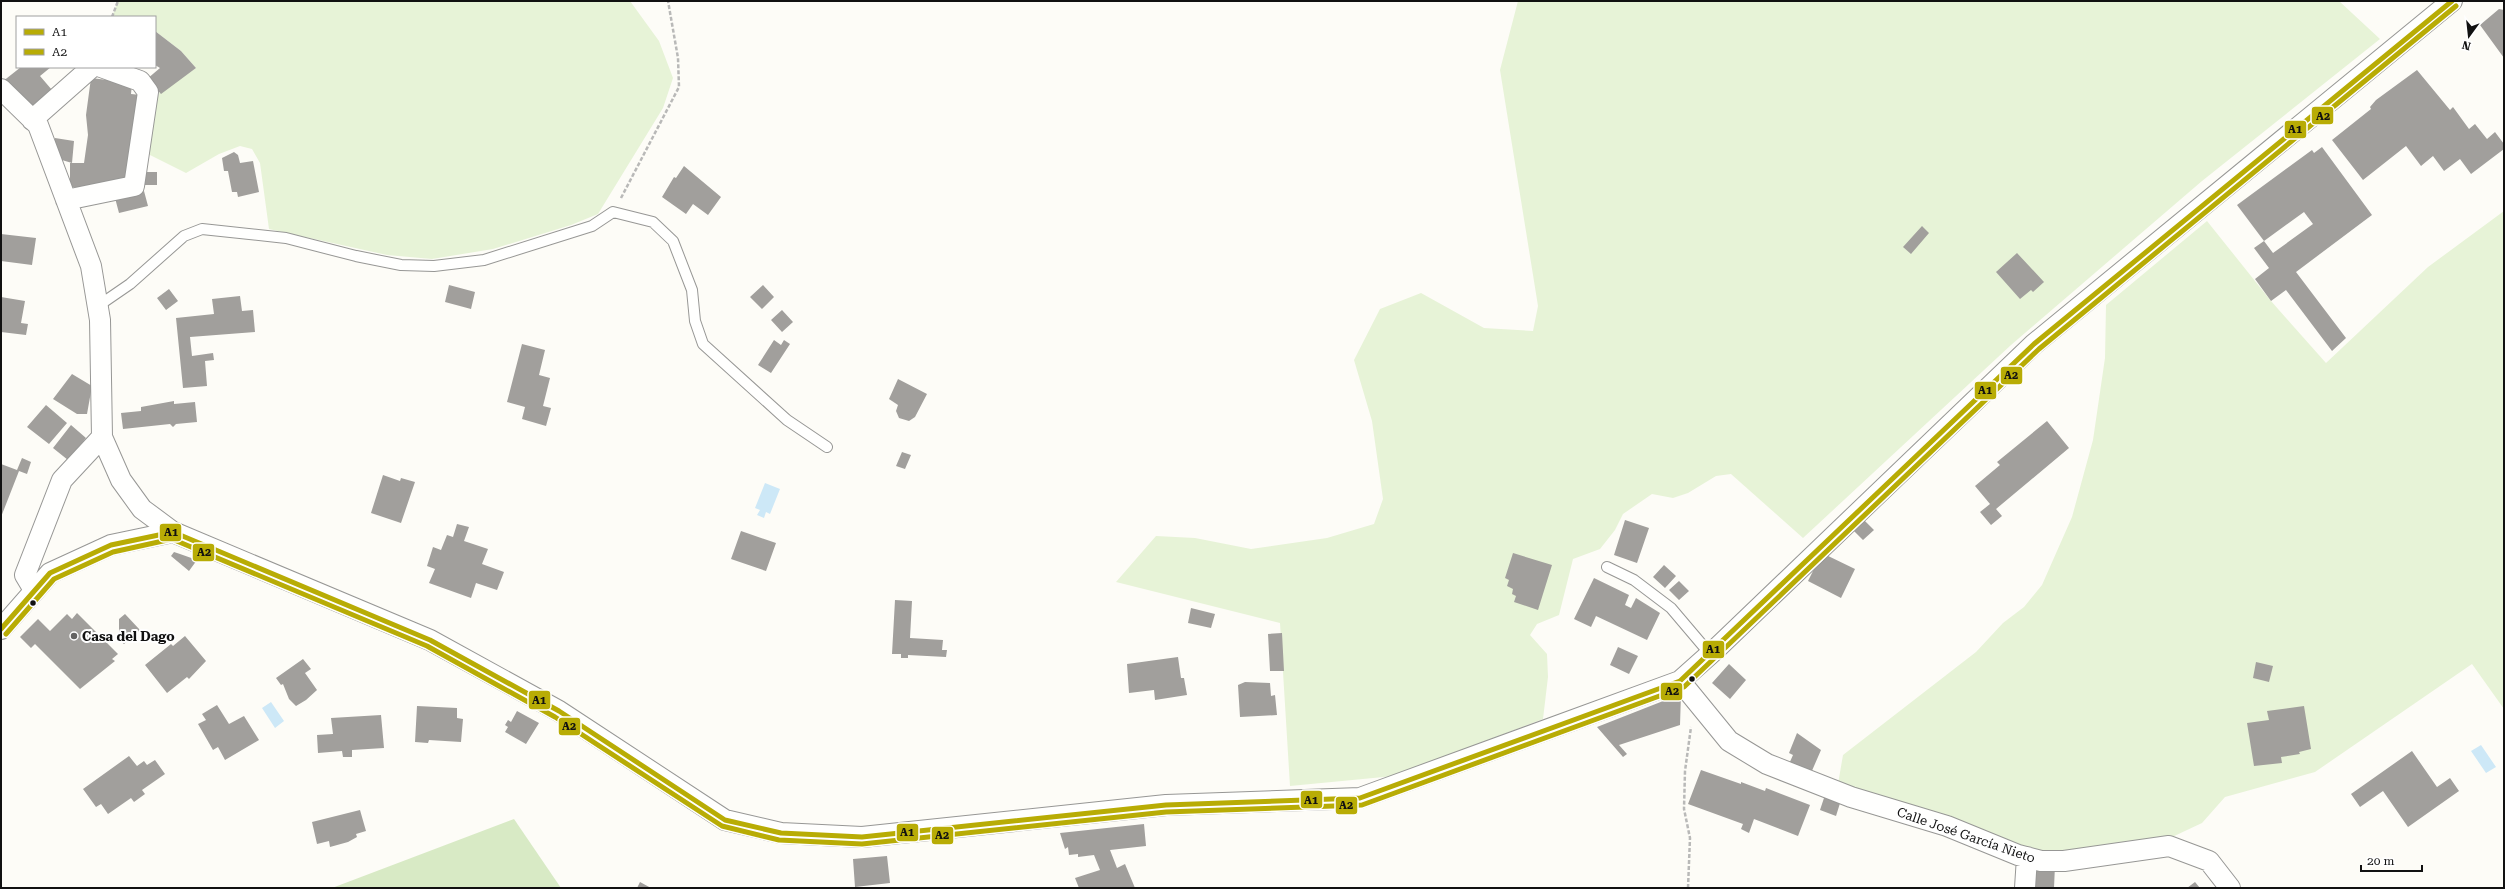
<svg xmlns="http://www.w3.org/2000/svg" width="2505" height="889" font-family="'Roboto Serif',serif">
<rect width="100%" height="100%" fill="#fdfcf7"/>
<path fill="#e7f3d7" d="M118,1H630L659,41L673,78L663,108L598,214L571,225L493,249L432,259L387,255L269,229L260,163L252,149L240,146L219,154L186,173L148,154L149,132L159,93L196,68L181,51L155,31V17H112Z
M1518,1H2339L2380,39L2202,181L2011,345L1803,538L1731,474L1716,476L1688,493L1673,498L1652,494L1623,514L1615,530L1600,549L1573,559L1559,615L1537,624L1530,635L1547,654L1548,677L1543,719L1394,776L1290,786L1280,623L1116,582L1156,536L1195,538L1251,549L1327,538L1374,524L1383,499L1372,421L1354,360L1380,309L1421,293L1484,328L1533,331L1538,306L1500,70Z
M2504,211V709L2472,664L2315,772L2225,797L2202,823L2170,838L2047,854L2026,849L1838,784L1843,755L1976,652L2003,623L2024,607L2042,585L2072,517L2093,440L2105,358L2106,305L2207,221L2271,301L2326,363L2428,267Z"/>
<path fill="#d8eac5" d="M514,819L561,888H332Z"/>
<path fill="#cde8f7" d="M765,483L780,489L770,514L766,512L764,518L757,515L760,510L755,508Z
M271,702L284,721L275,728L262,708Z
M2481,745L2496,767L2486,773L2471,751Z"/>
<path fill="#a19f9c" d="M2499,9L2504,10V58L2480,25Z
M155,31L181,51L196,68L161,94L147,79L160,68L155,65Z
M21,67H51L40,76L52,90L28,109L2,82Z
M2417,70L2450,110L2453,107L2469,129L2475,124L2487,139L2495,132L2504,144V149L2471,174L2460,159L2444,171L2433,156L2421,166L2406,146L2363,180L2332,140L2371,109L2370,107L2376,100Z
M91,78L132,83L131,94L141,95L126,182L112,180L111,184L100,187H70V163H72L55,158V138L74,141L72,163H84L88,135L86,115Z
M2322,147L2372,215L2296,272L2346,338L2332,351L2286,290L2271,301L2255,279L2269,268L2254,248L2264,241L2273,253L2313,224L2304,212L2264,241L2237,205L2312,150L2314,153Z
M234,152L238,155L240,163L253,161L259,192L238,197L237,192H232L228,171H224L222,158Z
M684,166L721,197L708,215L693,204L686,214L662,197L674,177L676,178Z
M143,172H157V185H143Z
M144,191L148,206L119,213L115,198Z
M1922,226L1929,233L1911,254L1903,247Z
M1,234L36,238L32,265L1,261Z
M2017,253L2044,282L2033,292L2031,290L2020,299L1996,272Z
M449,285L475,292L471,309L445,302Z
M763,285L774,297L762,309L750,297Z
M169,289L178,301L166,310L157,298Z
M240,296L242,311L253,310L255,332L190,337L192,356L213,353L214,360L205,361L207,386L183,388L176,318L214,314L212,299Z
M1,297L25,301L21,323L28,324L26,335L1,332Z
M782,310L793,322L782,332L771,320Z
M774,340L781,345L784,340L790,344L771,373L758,365Z
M522,344L545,350L539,375L550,378L543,406L551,408L546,426L522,419L525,407L507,402Z
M72,374L92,386L87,414H77L53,399Z
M898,379L927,394L915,417L909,421L899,418L896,411L898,405L889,399Z
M174,401V404L195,402L197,422L176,424L173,427L170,424L123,429L121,413L141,411V407Z
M46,405L67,423L49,444L27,427Z
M2047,421L2069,448L1996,509L2002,516L1991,525L1980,512L1990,504L1975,486L2000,465L1997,462Z
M71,425L86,438L68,460L53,448Z
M902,452L911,455L905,469L896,466Z
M22,458L31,462L27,474L19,471L1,517V464L17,470Z
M383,475L400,481L401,478L415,482L401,523L371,513Z
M1861,517L1874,530L1863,540L1850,527Z
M1625,520L1649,528L1637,563L1614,555Z
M457,524L469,527L464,541L488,549L482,564L504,572L497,590L476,583L471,598L429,583L435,569L427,566L433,547L441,550L447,535L453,537Z
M741,531L776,543L766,571L731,559Z
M174,552L180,554L197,560L189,571L171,556Z
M1513,553L1552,565L1538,610L1514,602L1516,596L1512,594L1513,589L1507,586L1509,580L1505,578Z
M1822,553L1855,569L1841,598L1808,581Z
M1664,565L1676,576L1665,588L1653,577Z
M1594,578L1629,595L1625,605L1631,608L1636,598L1660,613L1647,640L1596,616L1591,627L1574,619Z
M1679,581L1689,591L1679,600L1669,590Z
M895,600L912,601L910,638L943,640L942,650H947L946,657L908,655V658H901V654H892Z
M1191,608L1215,614L1211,628L1188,623Z
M77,613L118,654L112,659L115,661L80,689L35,644L31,648L20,637L38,619L50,631L67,614L72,619Z
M125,614L140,630L124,644L119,640V619Z
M1282,633L1284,671H1270L1268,634Z
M185,636L206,661L189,679L187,677L167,693L145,665L171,644L173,646Z
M1618,647L1638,656L1629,674L1610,665Z
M1178,657L1181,678H1184L1187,695L1155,700L1154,690L1129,693L1127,664Z
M303,659L311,669L305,673L317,690L306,700L296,706L289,699L283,684L281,685L276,678Z
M2256,662L2273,666L2269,682L2253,678Z
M1729,664L1746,680L1730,699L1712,683Z
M1245,682L1270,683L1271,696L1275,695L1277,715L1240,717L1238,685Z
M1681,694L1680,725L1619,745L1627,754L1623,757L1597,727Z
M217,705L229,724L244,716L259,740L225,760L218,747L213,750L198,724L206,720L202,714Z
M417,706L457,708V718L463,719L461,742L429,740L428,743L415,742Z
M2304,706L2311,749L2299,752L2300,754L2281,757L2282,763L2254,766L2247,723L2269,720L2267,711Z
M517,711L539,723L526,744L505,732L508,727L505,725L508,720L511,722Z
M381,715L384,748L352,750V757H343L342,751L318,753L317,735L333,734L331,718Z
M1797,733L1821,750L1811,773L1789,764L1793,755L1789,753Z
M2412,751L2437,787L2450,778L2459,791L2408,827L2383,791L2360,807L2351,794Z
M129,756L137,766L144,761L147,765L155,760L165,774L142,790L145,794L134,802L131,798L108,814L101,804L96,807L83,789Z
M1701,770L1741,784V782L1765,791L1766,788L1810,805L1798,836L1754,819L1749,833L1741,829L1743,824L1688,804Z
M1825,795L1841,800L1836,816L1820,810Z
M360,810L366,831L356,834L357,837L348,842L330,847L329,841L317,844L312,822Z
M1144,824L1146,846L1110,850L1117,868L1125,864L1135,888H1079L1075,878L1100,870L1094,855L1078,857V854L1069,855L1068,847L1065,849L1060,833Z
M887,856L890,883L855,887L853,859Z
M2034,865H2055L2054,888H2034Z
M640,882L651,888H637Z
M2195,882L2200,888H2187Z"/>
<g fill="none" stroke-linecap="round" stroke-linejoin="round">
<g stroke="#979795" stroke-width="12">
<path id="lane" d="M98,306L130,284L184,236L202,229L286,238L356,256L401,265L434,266L484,260L592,226L613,212L653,222L673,241L692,290L695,321L703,344L787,420L827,447
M1607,567L1634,580L1671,608L1710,654"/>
</g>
<g stroke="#979795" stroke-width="22">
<path id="street" d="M1,89L38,125L91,266L100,320L102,437L121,480L142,509L173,532
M32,120L92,67
M66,200L134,186L148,92L140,81L101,67
M34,590L25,575L62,480L102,437
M1,629L50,573L111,545L173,532L430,640L559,711L725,820L781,833L862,837L1166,805L1360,798L1680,681L1717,648L2034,344L2452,1
M1680,681L1729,741L1767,764L1851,797L1947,826L2018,855L2041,861H2064L2169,846L2209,861L2230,888
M2025,888L2027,857"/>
</g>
<path stroke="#b9b9b8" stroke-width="2.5" stroke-dasharray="4 2" stroke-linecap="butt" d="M112,17L118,1
M621,198L679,87L678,58L668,1
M1688,888L1690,838L1684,809L1685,771L1691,727"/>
<use href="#lane" stroke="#fffffe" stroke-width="10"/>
<use href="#street" stroke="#fffffe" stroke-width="20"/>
<g stroke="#fff" stroke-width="8">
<path id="bus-1" d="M1,629L50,573L111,545L173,532L430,640L559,711L725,820L781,833L862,837L1166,805L1360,798L1680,681L2034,344L2452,1"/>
</g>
<g stroke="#fff" stroke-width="8">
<path id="bus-2" d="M6,634L54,579L113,552L172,539L427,646L555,717L722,826L779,840L862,844L1166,812L1362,805L1684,687L2039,349L2456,6"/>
</g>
<use href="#bus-1" stroke="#b8ac05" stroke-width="5"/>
<use href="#bus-2" stroke="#b8ac05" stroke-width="5"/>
</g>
<g fill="#111" stroke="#fff" stroke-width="1.5">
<circle cx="33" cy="603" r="3.5"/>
<circle cx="1692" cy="679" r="3.5"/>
</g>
<circle fill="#646362" stroke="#fff" stroke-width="1.5" cx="74" cy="636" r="4"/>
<g text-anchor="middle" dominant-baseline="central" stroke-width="4" stroke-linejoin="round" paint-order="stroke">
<g font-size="13" font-weight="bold" fill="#111" stroke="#fff" text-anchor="start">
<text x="82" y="636">Casa del Dago</text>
</g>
<g font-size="13" fill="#111" stroke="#fff">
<text transform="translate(1966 835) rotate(19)">Calle José García Nieto</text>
</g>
</g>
<g stroke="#fff" stroke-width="1.5">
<rect x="2311" y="106" width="23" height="19" rx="4" fill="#b8ac05"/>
<rect x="2284" y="120" width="23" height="19" rx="4" fill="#b8ac05"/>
<rect x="2000" y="366" width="23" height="19" rx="4" fill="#b8ac05"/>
<rect x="1974" y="381" width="23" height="19" rx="4" fill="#b8ac05"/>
<rect x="159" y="523" width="23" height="19" rx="4" fill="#b8ac05"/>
<rect x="192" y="543" width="23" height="19" rx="4" fill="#b8ac05"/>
<rect x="1702" y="640" width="23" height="19" rx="4" fill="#b8ac05"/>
<rect x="1660" y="682" width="23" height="19" rx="4" fill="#b8ac05"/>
<rect x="528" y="690" width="23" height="20" rx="4" fill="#b8ac05"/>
<rect x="558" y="717" width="23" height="19" rx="4" fill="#b8ac05"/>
<rect x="1300" y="790" width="23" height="19" rx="4" fill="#b8ac05"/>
<rect x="1335" y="796" width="23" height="19" rx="4" fill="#b8ac05"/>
<rect x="896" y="823" width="23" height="19" rx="4" fill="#b8ac05"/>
<rect x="931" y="826" width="23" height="19" rx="4" fill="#b8ac05"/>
</g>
<g font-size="11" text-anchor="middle" font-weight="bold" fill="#111">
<text x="2323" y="120">A2</text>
<text x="2295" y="133">A1</text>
<text x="2011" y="379">A2</text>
<text x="1985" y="394">A1</text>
<text x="171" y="536">A1</text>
<text x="204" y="556">A2</text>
<text x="1713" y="653">A1</text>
<text x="1672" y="695">A2</text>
<text x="539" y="704">A1</text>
<text x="569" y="730">A2</text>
<text x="1311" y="804">A1</text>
<text x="1346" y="809">A2</text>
<text x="907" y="836">A1</text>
<text x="942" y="839">A2</text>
</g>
<rect width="2505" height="889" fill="none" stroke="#111111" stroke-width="4"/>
<rect x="16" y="16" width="140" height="52" fill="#ffffff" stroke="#a0a0a0"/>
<rect x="24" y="29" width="20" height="6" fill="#b8ac05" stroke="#a0a0a0"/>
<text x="52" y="36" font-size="12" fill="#111111">A1</text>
<rect x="24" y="49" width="20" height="6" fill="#b8ac05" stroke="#a0a0a0"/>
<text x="52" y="56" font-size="12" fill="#111111">A2</text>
<g transform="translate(2469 36) rotate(195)" stroke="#ffffff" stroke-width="3" paint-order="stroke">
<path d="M0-3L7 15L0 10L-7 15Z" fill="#111111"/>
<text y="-6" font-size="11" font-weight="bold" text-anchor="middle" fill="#111111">N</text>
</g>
<path d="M2361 865v6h61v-6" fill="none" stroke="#111111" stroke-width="2"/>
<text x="2367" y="865" font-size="12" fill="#111111" stroke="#ffffff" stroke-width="3" paint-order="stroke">20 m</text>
</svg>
